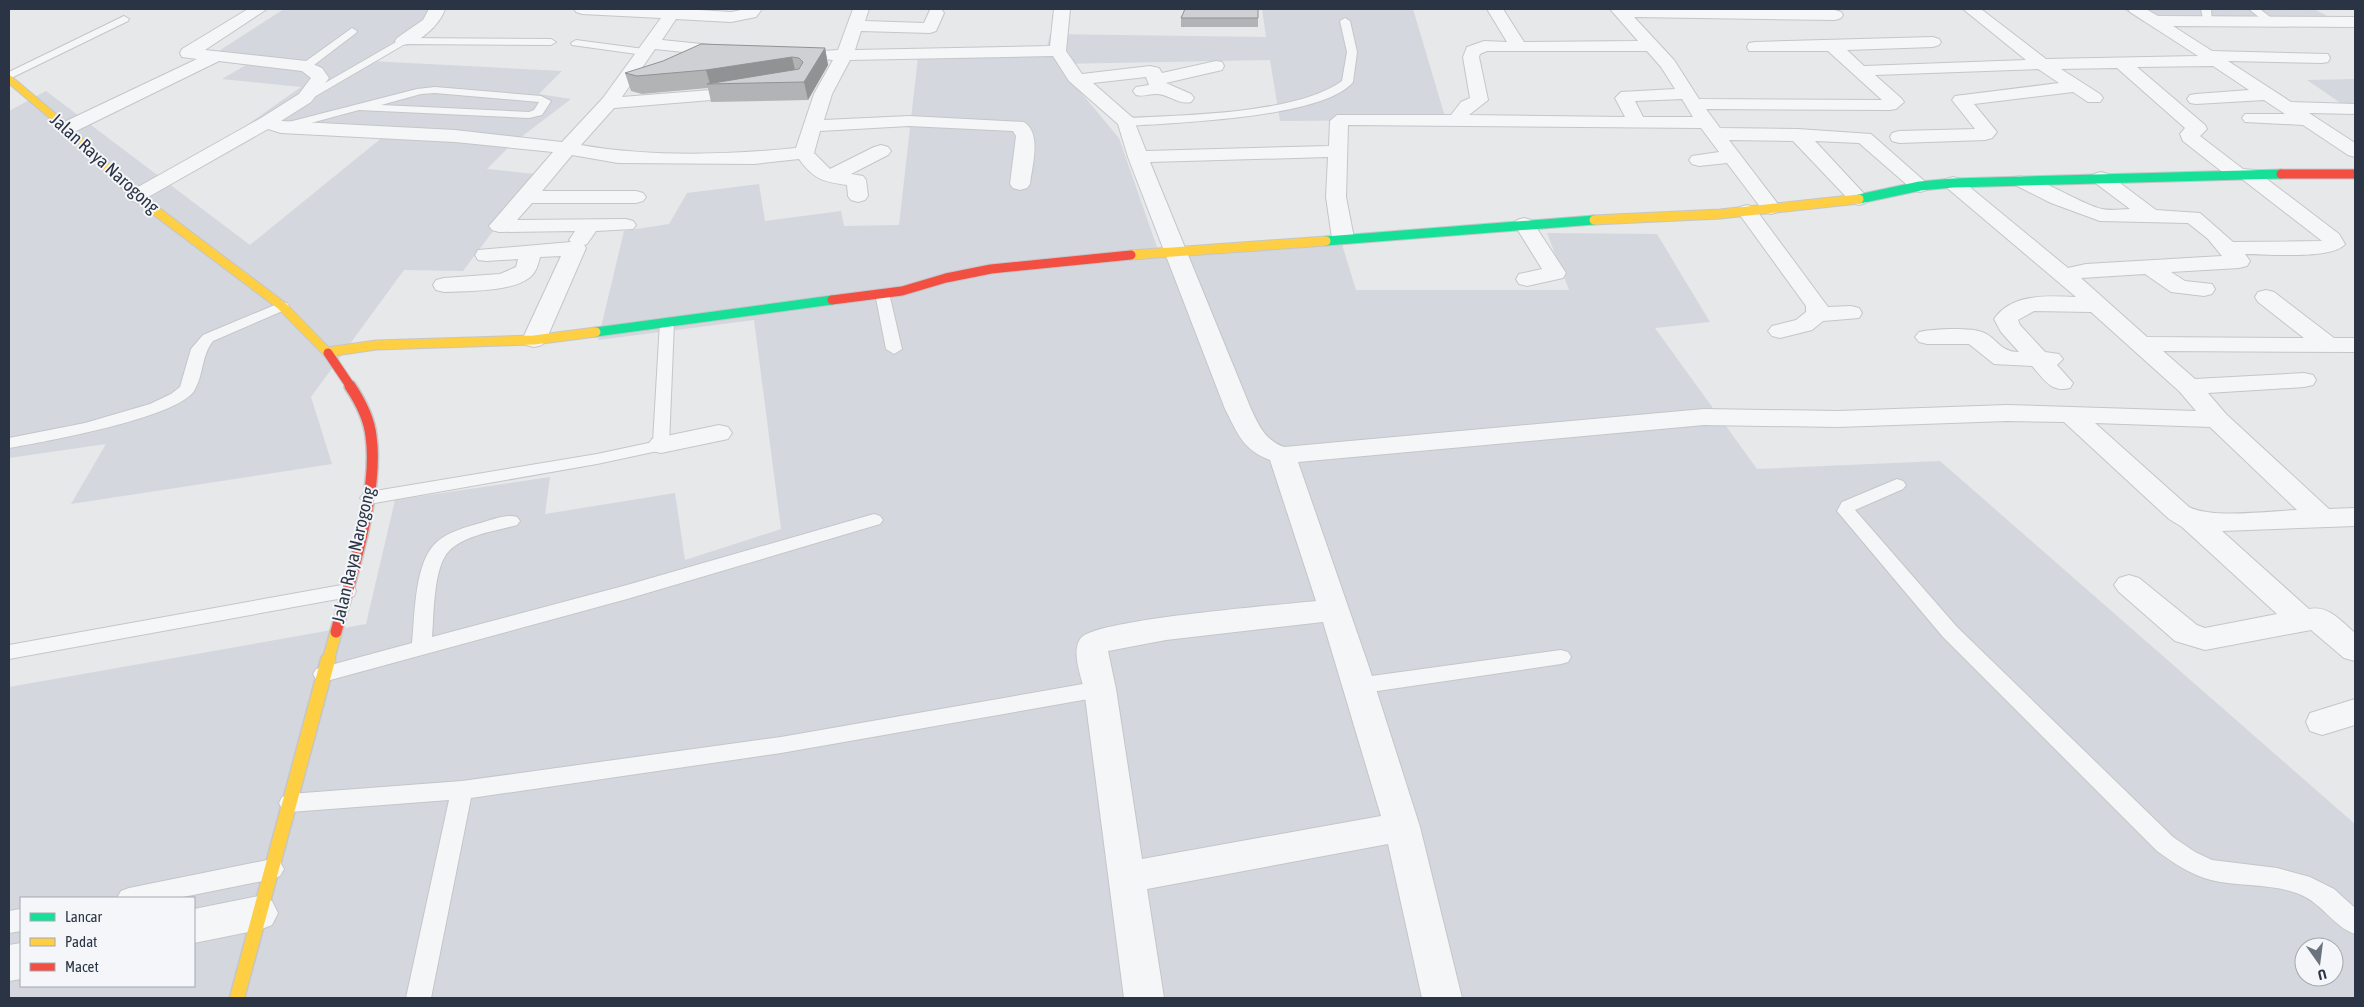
<svg xmlns="http://www.w3.org/2000/svg" width="2364" height="1007" font-family="'Asap Condensed',sans-serif">
<rect width="100%" height="100%" fill="#e6e8ea"/>
<path fill="#d4d7dd" fill-rule="evenodd" d="M284,9H433L430,18L370,61L562,71L539,94L571,99L512,144L487,169L536,174L463,271L404,270L311,397L332,464L71,504L106,444L9,458V111L46,91L250,245L384,136L244,127L301,87L222,79L246,65L205,60Z
M1262,9H1413L1446,120L1280,121L1270,60L1057,64L1119,138L1158,250L1341,241L1356,290H1569L1547,233L1657,234L1710,322L1655,328L1757,469L1940,461L2355,824V998H9V687L366,624L395,500L550,477L545,514L675,493L685,560L781,529L754,320L598,340L624,231L669,224L687,193L759,184L765,221L841,211L844,226L899,225L918,57L1046,51L1050,34L1266,37ZM21,898H194V986H21ZM2304,947H2334V977H2304Z
M2123,9H2314L2333,19L2143,22Z
M2355,79V113L2307,80Z"/>
<g fill="none" stroke-linecap="round" stroke-linejoin="round">
<g stroke="#c4c6c8" stroke-width="2">
<path id="lane" d="M2201,9H2211L2212,23H2204Z
M2249,9H2260L2275,21L2270,24L2266,23Z
M124,16L129,19L128,21L9,79V72Z
M1345,18L1350,21L1357,52L1353,82C1324,118 1173,123 1127,126L1121,122L1127,118C1183,115 1297,114 1342,81L1347,52L1340,21Z
M352,28L357,31L356,33L310,68H302V64Z
M403,38L551,39L556,42L551,45L405,44L309,100H301L299,98Z
M576,40L644,49L649,52L644,55L572,45L571,43Z
M435,87L541,96L551,101L542,115L529,118L359,110L281,131L275,127L277,125L417,89ZM435,93L539,102L534,110L529,112L381,105L421,94Z
M882,289L889,293L902,349L894,354L886,349L875,293Z
M282,302L287,303L289,306L287,309L213,341C201,356 204,375 194,391C176,418 44,442 9,448V438L85,423L150,404L171,394L180,387L191,349L203,335Z
M667,318L674,322L669,445L667,449L597,464L369,504L363,502L360,498L363,494L369,492L597,454L653,442L660,322Z
M1897,479L1903,481L1906,485L1903,489L1855,510L1957,627L2173,837L2195,852L2212,860L2277,868L2310,877L2334,889L2355,908V934C2334,927 2321,902 2299,894C2271,883 2240,887 2211,880C2191,875 2174,863 2157,851L1943,637L1837,511L1842,502Z
M874,514L880,516L883,520L880,524L627,599L323,682L316,679L313,674L316,669L412,643C415,615 414,560 438,541C449,532 463,528 477,524C489,521 505,513 517,517L520,521L517,525C496,531 465,535 449,551C433,567 434,616 432,637L627,585Z
M347,584L354,586L356,591L354,596L9,659V645Z
M1561,650L1568,652L1571,657L1568,662L1561,664L1357,694L1350,691L1347,686L1350,681L1357,678Z
M1100,681L1107,684L1110,689L1107,694L1100,697L781,753L471,798L431,998H406L449,800L290,812L282,809L279,803L282,797L290,794L462,781L781,737Z
M272,859L280,862L284,869L280,876L272,879L178,898H117L121,891L129,888Z
M21,909V931L9,933V911Z"/>
</g>
<g stroke="#c4c6c8" stroke-width="2">
<path id="street" d="M248,9H267L205,50L306,61L322,68L329,78L311,102L281,121L455,130L562,142L603,98L661,18L582,14L576,12L574,9H683L731,12L746,9H762L756,17L731,22L676,19L662,40L731,47L737,48L739,52L737,56L731,57L655,49L622,97L711,90L746,84L752,85L755,89L752,93L711,100L614,108L581,145C648,157 728,155 796,148L814,94L833,60L823,59L821,55L823,51L838,50L853,9H869L865,21L924,23L930,10H942L944,13L936,31L930,33L861,31L855,50L1050,46L1054,9H1070L1066,51L1082,74L1150,66L1159,68L1162,73L1216,61L1222,62L1224,66L1222,70L1166,83L1191,94L1194,98L1191,102C1178,105 1169,94 1156,94C1149,94 1143,97 1136,95L1133,91L1136,87L1149,85L1146,77L1093,83L1133,118L1146,151L1329,146L1330,121L1337,115H1451L1461,102L1470,98L1463,57L1467,47L1484,41L1507,42L1487,9H1503L1524,42L1638,41L1610,9L1835,10L1841,12L1843,15L1841,18L1835,20L1634,17L1674,60L1699,99L1882,100L1828,51H1749L1747,47L1749,43L1755,42L1933,37L1939,39L1941,42L1939,45L1933,47L1847,50L1864,66L2026,60L1963,9H1981L2046,59L2198,56L2130,12L2128,9H2146L2158,16L2355,17V27L2173,26L2212,51L2328,54L2330,58L2328,62L2322,63L2228,61L2291,102L2355,104V114L2309,113L2355,143V157L2348,155L2303,125L2245,122L2242,118L2245,114H2285L2264,100L2196,104L2190,103L2187,99L2190,95L2196,94L2249,90L2213,66L2137,67L2205,125L2207,129L2200,136L2243,169L2255,170L2339,234L2345,244C2333,260 2266,254 2245,254L2250,261L2247,266L2239,268L2171,272L2185,281L2212,284L2215,289L2212,294L2204,296L2171,292L2145,274L2081,278L2147,337L2304,338L2258,302L2255,297L2258,292L2266,290L2274,292L2334,338H2355V352L2163,351L2195,379L2304,373L2313,375L2316,380L2313,385L2304,387L2208,393L2226,414L2329,509L2355,508V526L2222,531L2309,609C2328,605 2341,621 2355,633V661L2344,658L2311,630L2205,650L2175,641L2119,592L2114,585L2119,578L2129,575L2139,578L2197,625L2205,628L2277,614L2182,527L2169,519L2064,422L2007,421L1838,427L1704,425L1298,462L1369,667L1420,827L1462,998H1422L1388,844L1147,889L1164,998H1124L1084,689C1081,676 1070,649 1082,637C1101,619 1280,605 1316,601L1270,460C1243,450 1238,434 1225,409L1128,157L1118,124L1069,81L1053,56L850,60L832,94L824,120L909,116L1024,122C1042,134 1032,165 1030,184L1027,188L1020,190L1013,188L1010,184L1016,136L1013,131L909,126L820,131L814,153L830,169L874,147L881,145L888,147L891,151L888,155L851,174L863,176L866,180L868,196L865,200L858,202L851,200L848,196L847,185C824,182 813,179 799,159L754,164L618,163L572,155L542,191H636L643,193L646,197L643,201L636,203H532L517,220L626,219L633,221L636,225L633,229L596,231L587,244L584,245L586,248L546,340L542,345L534,347L526,345L522,340L561,256L540,257C538,265 536,273 529,278C511,292 467,291 444,292L436,290L433,285L436,280L444,278L500,274L516,267L518,259L486,261L478,260L475,255L478,250L571,242L569,240L575,231L499,232L492,230L489,226L553,152L455,142L281,133L268,129L143,200L136,202L129,200L126,196L129,192L261,118L299,94L311,78L302,71L219,61L74,132H60L58,128L60,124L197,59L182,57L180,53L182,49ZM1487,51H1647L1661,67L1675,89L1621,92L1615,98L1625,117L1469,115L1488,100L1479,57L1480,54ZM2117,68L2185,128L2180,134L2183,141L2230,178L2242,179L2322,241L2233,242L2200,213L2156,210L2108,174L2101,172L2094,174L2091,178L2094,182L2130,209C2121,209 2111,211 2102,209C2079,204 2034,172 2015,177L2012,181L2015,185L2051,203L2100,221L2188,223L2208,239L2222,256L2086,264L2068,268L1960,179L1953,177L1946,179L1943,183L1946,187L2076,297C2047,296 2012,293 1994,319L2001,332L2019,352C1999,352 1998,338 1982,332C1969,327 1932,329 1919,332L1915,337L1919,342L1927,344H1969L1994,364L2032,366C2044,379 2051,393 2070,388L2073,383L2057,365L2063,359L2059,354L2045,352L2020,325L2018,320L2034,311L2091,312L2180,392L2196,411L2007,405L1838,411L1704,409L1284,447C1265,440 1259,426 1251,409L1150,162L1328,157L1326,197L1332,238L1336,242L1343,244L1350,242L1354,238L1346,197L1348,125L1701,128L1719,152L1692,156L1689,160L1692,164L1699,166L1727,163L1764,212L1771,214L1778,212L1781,208L1729,140L1793,141L1852,203L1859,205L1866,203L1869,199L1815,141L1859,143L1913,190L1920,192L1927,190L1930,186L1871,134L1798,129L1720,128L1706,109L1890,110L1896,109L1904,102L1901,98L1875,75L2038,69L2059,83L1955,96L1952,100L1975,129L1899,131L1892,133L1890,137L1892,141L1899,143L1985,140L1992,138L1997,132L1974,104L2073,92L2088,102H2100L2103,98L2100,94L2061,69ZM1682,99L1693,117H1643L1635,101ZM2095,423L2210,427L2297,510C2269,511 2212,519 2189,507ZM1323,622L1381,816L1142,859L1116,689L1108,651L1166,640Z
M429,9H445C440,25 415,49 397,44L395,41L397,38L423,20Z
M1747,205L1754,207L1828,307L1851,306L1859,308L1862,313L1859,318L1823,321L1812,330L1780,338L1772,336L1768,331L1772,326L1796,320L1806,312V306L1737,211L1740,207Z
M1524,218L1531,220L1534,224L1566,273L1563,278L1527,286L1519,284L1516,279L1519,274L1542,269L1514,224L1517,220Z
M719,425L728,427L732,433L728,439L661,453L652,451L648,445L652,439Z
M2355,699V725L2322,735L2310,731L2306,722L2310,713Z
M259,896L272,901L278,913L272,925L259,930L194,943V909Z
M21,943V979L9,981V945Z"/>
</g>
<g stroke="#c4c6c8" stroke-width="11">
<path id="fast" d="M1859,199L1920,186L1953,183L2281,174
M1326,241L1594,220
M596,332L832,300"/>
</g>
<g stroke="#c4c6c8" stroke-width="9">
<path id="slow-far3" d="M9,79L67,128L111,171"/>
</g>
<g stroke="#c4c6c8" stroke-width="11">
<path id="slow-far2" d="M110,170L136,196L282,306L328,353
M1594,220L1720,214L1859,199
M1131,255L1326,241
M328,352L376,345L534,340L596,332"/>
</g>
<g stroke="#c4c6c8" stroke-width="14">
<path id="slow-far1" d="M328,661L336,632"/>
</g>
<g stroke="#c4c6c8" stroke-width="17">
<path id="slow" d="M237,998L328,660"/>
</g>
<g stroke="#c4c6c8" stroke-width="11">
<path id="jam-far1" d="M2281,174H2355
M832,300L902,291L946,278L991,269L1131,255
M328,353L351,387"/>
</g>
<g stroke="#c4c6c8" stroke-width="14">
<path id="jam" d="M336,632C351,577 379,491 371,436C369,417 360,401 350,386"/>
</g>
<use href="#lane" fill="#f5f6f7" fill-rule="evenodd"/>
<use href="#street" fill="#f5f6f7" fill-rule="evenodd"/>
<use href="#fast" stroke="#16e098" stroke-width="9"/>
<use href="#slow-far3" stroke="#ffcf43" stroke-width="7"/>
<use href="#slow-far2" stroke="#ffcf43" stroke-width="9"/>
<use href="#slow-far1" stroke="#ffcf43" stroke-width="11"/>
<use href="#slow" stroke="#ffcf43" stroke-width="14"/>
<use href="#jam-far1" stroke="#f24e42" stroke-width="9"/>
<use href="#jam" stroke="#f24e42" stroke-width="11"/>
</g>
<path fill="#b1b3b5" d="M1181,18H1258V27H1181Z
M825,48L828,65L808,100L711,102L708,88L642,94L631,91L625,73Z"/>
<path fill="#909294" d="M825,48L828,65L808,100L804,82Z
M792,57L796,74L710,84L706,70Z"/>
<path fill="#ced0d3" stroke="#909294" d="M1185,9H1258V18H1181Z
M701,44L825,48L804,82L707,84L799,69L803,62L799,58L792,57L706,70L637,76L625,73L663,61Z"/>
<g text-anchor="middle" dominant-baseline="central" stroke-width="4" stroke-linejoin="round" paint-order="stroke">
<g font-size="18" fill="#2b3445" stroke="#f4f6f9">
<text transform="translate(105 163) rotate(42)">Jalan Raya Narogong</text>
<text transform="translate(353 555) rotate(-77)">Jalan Raya Narogong</text>
</g>
</g>
<rect width="2364" height="1007" fill="none" stroke="#2b3445" stroke-width="20"/>
<rect x="20" y="897" width="175" height="90" fill="#f4f6f9" stroke="#a4a8b1"/>
<rect x="30" y="913" width="25" height="8" fill="#16e098" stroke="#a4a8b1"/>
<text x="65" y="922" font-size="15" fill="#2b3445">Lancar</text>
<rect x="30" y="938" width="25" height="8" fill="#ffcf43" stroke="#a4a8b1"/>
<text x="65" y="947" font-size="15" fill="#2b3445">Padat</text>
<rect x="30" y="963" width="25" height="8" fill="#f24e42" stroke="#a4a8b1"/>
<text x="65" y="972" font-size="15" fill="#2b3445">Macet</text>
<g transform="translate(2319 962) rotate(166)"><circle r="24" fill="#f4f6f9" stroke="#a4a8b1"/>
<path d="M0-4L9 19L0 12L-9 19Z" fill="#6c737f"/>
<text y="-8" font-size="14" font-weight="bold" text-anchor="middle" fill="#2b3445">U</text>
</g>
</svg>
